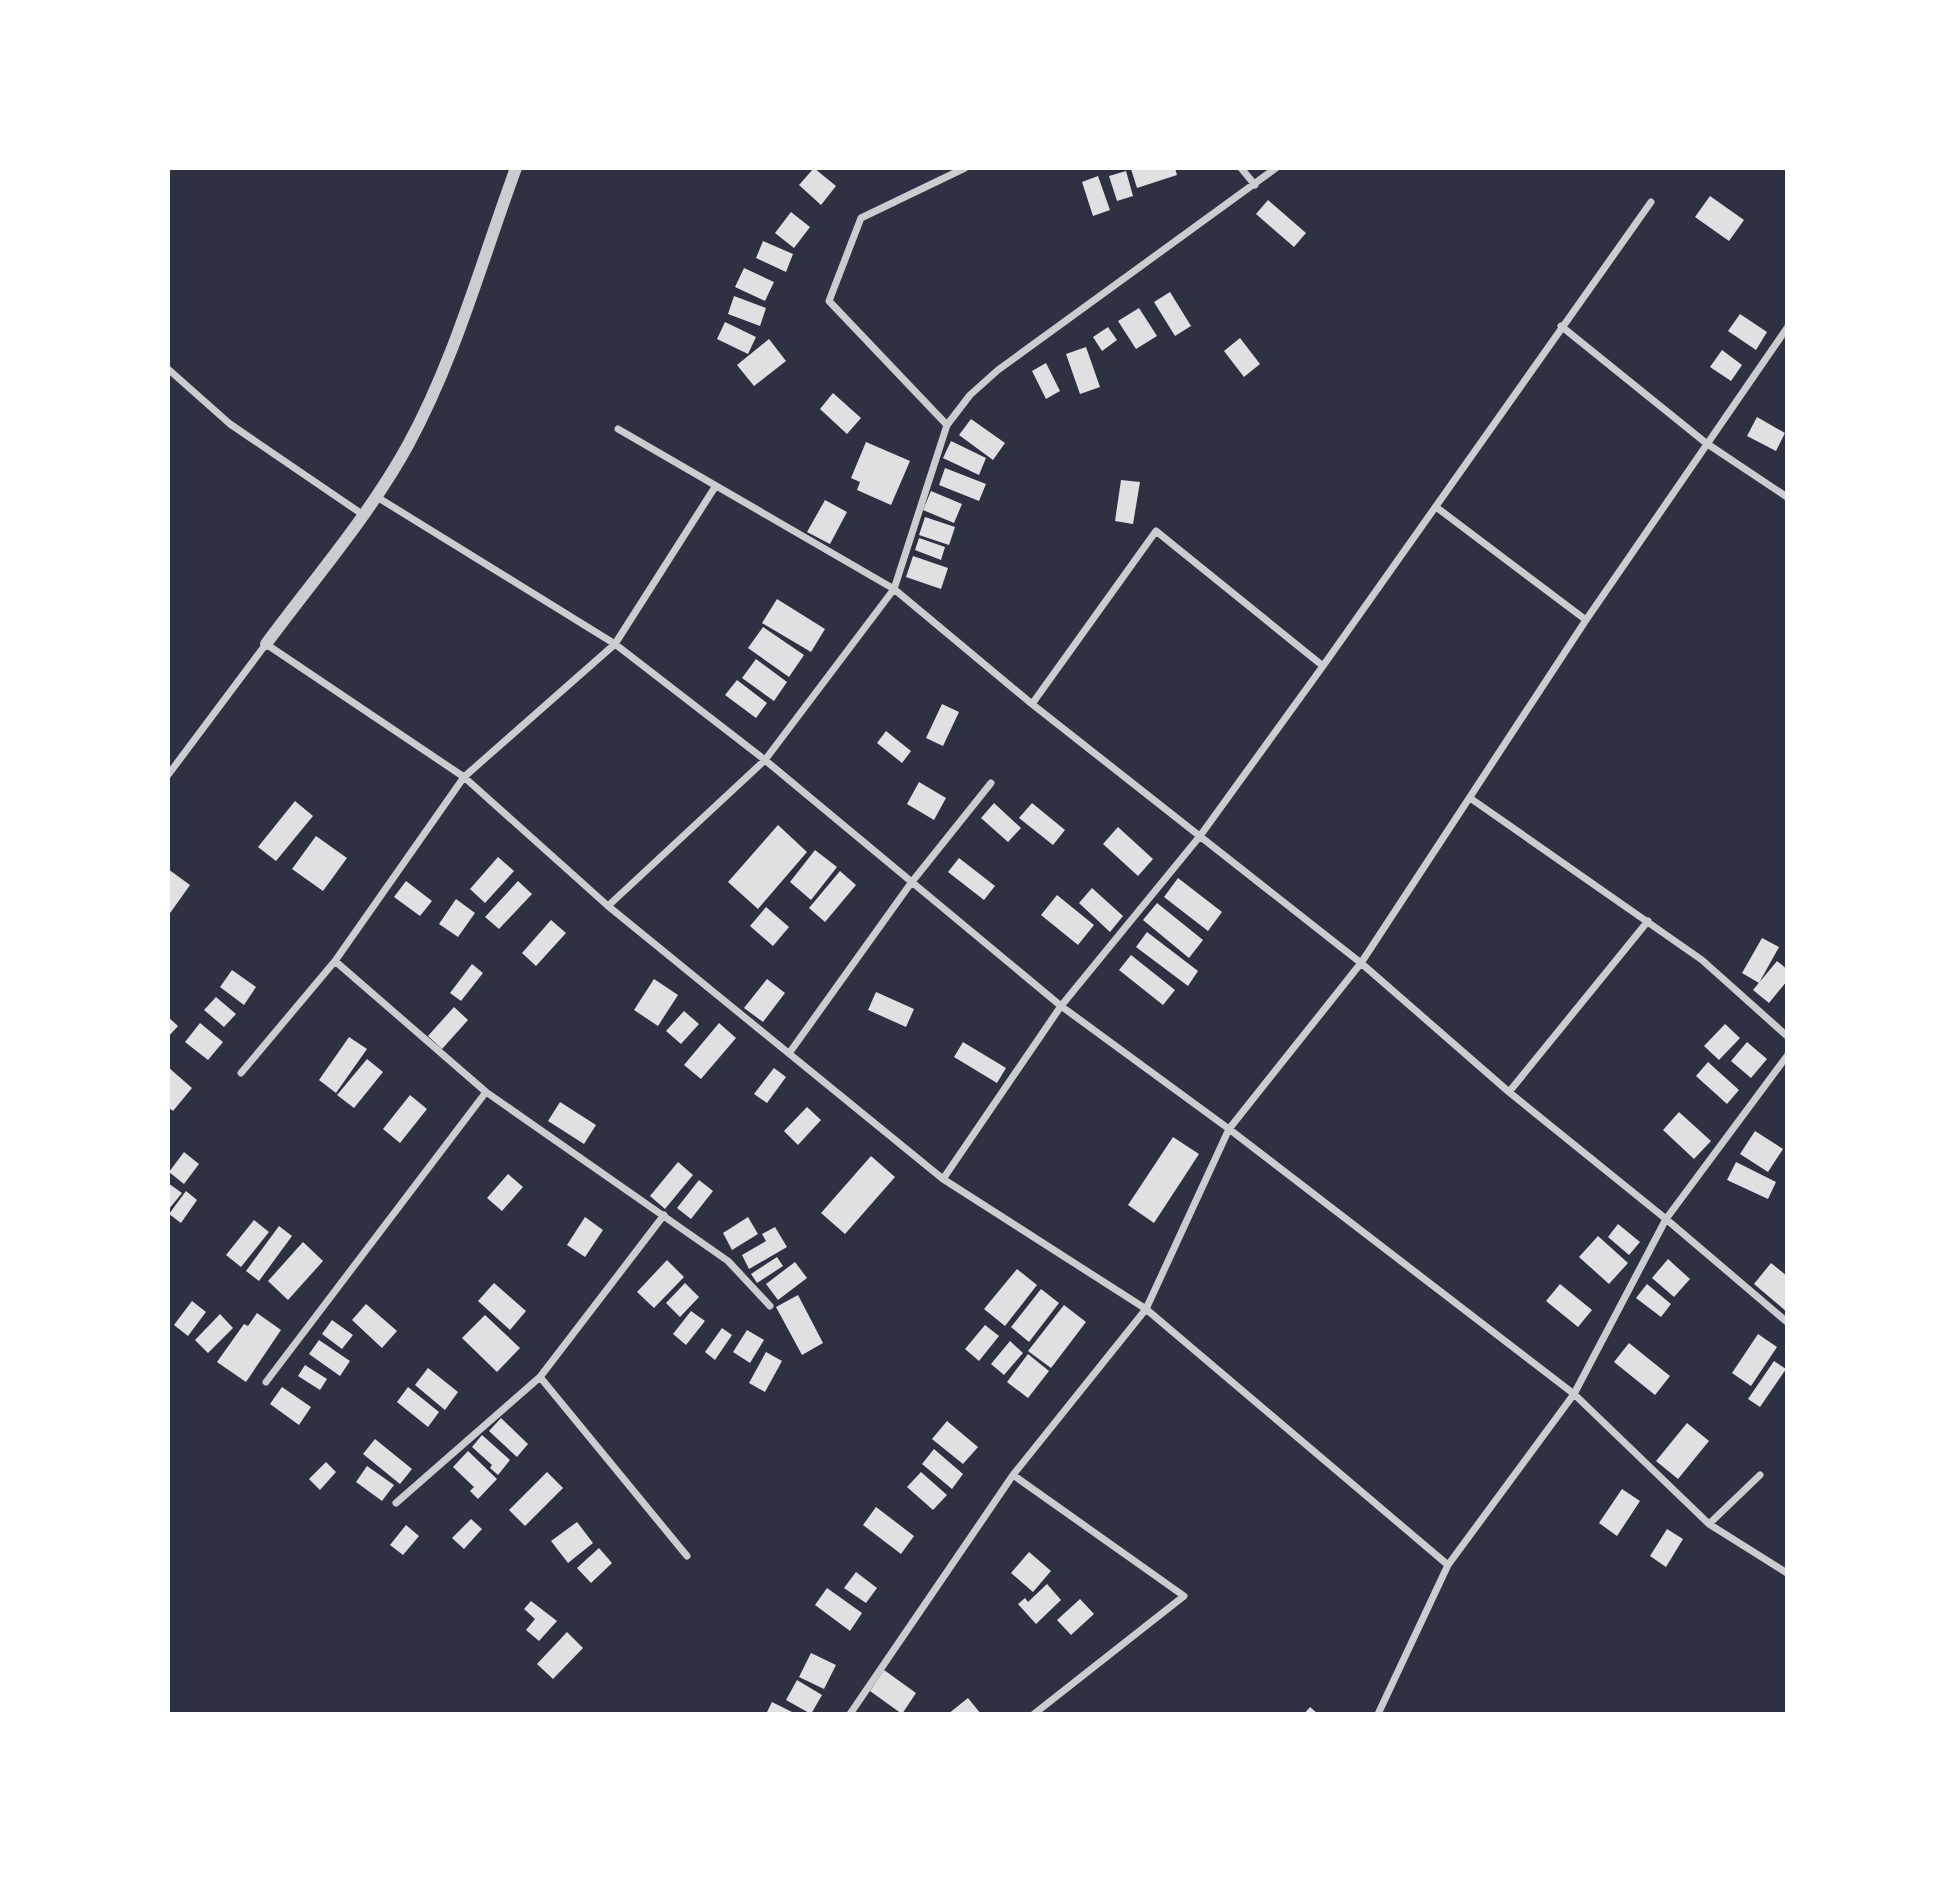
<svg xmlns="http://www.w3.org/2000/svg" width="1955" height="1882" font-family="'Nunito Sans',sans-serif">
<rect width="100%" height="100%" fill="#2d3142"/>
<path fill="#e0e0e3" d="M814,168L836,186L821,205L799,185Z
M1175,168L1177,175L1137,188L1131,169Z
M1126,171L1133,196L1117,201L1109,176Z
M1098,176L1110,210L1093,216L1082,182Z
M1710,196L1744,220L1729,241L1695,217Z
M1268,200L1306,233L1294,247L1256,214Z
M791,212L810,227L794,248L775,233Z
M763,241L793,254L786,272L756,258Z
M744,268L774,282L765,301L735,287Z
M1170,292L1191,326L1175,336L1154,302Z
M734,296L766,308L760,326L728,314Z
M1139,308L1157,336L1136,349L1118,321Z
M1740,314L1767,332L1756,350L1728,331Z
M725,322L756,337L748,354L717,339Z
M1108,327L1117,340L1102,351L1093,337Z
M1240,338L1260,364L1244,377L1224,351Z
M769,339L786,361L754,386L737,365Z
M1086,347L1100,387L1080,394L1066,354Z
M1722,350L1742,365L1731,381L1710,367Z
M1046,363L1060,391L1046,399L1032,371Z
M833,393L861,418L847,434L820,409Z
M1757,417L1785,433L1776,451L1747,436Z
M971,419L1005,443L993,460L959,435Z
M951,441L986,458L979,475L943,458Z
M866,442L910,461L891,505L857,490L860,482L851,478Z
M945,468L986,484L979,501L939,485Z
M1121,480L1140,482L1133,524L1115,521Z
M931,491L962,504L954,523L923,510Z
M825,500L847,512L830,544L807,532Z
M925,517L955,527L949,545L919,535Z
M919,538L945,547L941,560L915,550Z
M913,556L948,568L941,589L906,577Z
M777,599L825,629L811,652L762,623Z
M763,627L804,655L789,677L748,648Z
M756,659L787,682L774,701L742,678Z
M737,680L767,703L756,718L725,695Z
M942,704L959,712L943,746L926,738Z
M886,731L911,751L902,763L877,743Z
M919,782L946,798L934,820L907,804Z
M295,801L313,816L276,861L258,847Z
M994,803L1021,828L1008,842L981,818Z
M1032,803L1065,830L1053,845L1019,818Z
M778,825L807,852L758,909L728,882Z
M1118,827L1153,859L1138,876L1103,844Z
M316,836L347,858L323,891L292,869Z
M815,850L837,867L811,900L790,882Z
M498,857L514,871L485,903L470,889Z
M959,858L995,886L984,900L948,872Z
M168,869L190,885L168,916Z
M840,871L856,885L825,922L809,908Z
M1178,878L1222,912L1208,931L1164,897Z
M406,881L432,901L420,916L394,897Z
M518,881L532,894L499,929L485,917Z
M1092,888L1123,916L1110,932L1079,903Z
M1057,895L1094,925L1078,945L1041,915Z
M456,899L475,913L458,937L439,924Z
M1157,903L1203,940L1189,958L1143,920Z
M766,907L789,927L773,946L750,926Z
M551,920L566,933L536,966L522,953Z
M1147,932L1198,971L1188,986L1136,947Z
M1762,938L1779,947L1759,983L1742,973Z
M1131,955L1175,990L1163,1005L1119,970Z
M1777,961L1787,969V981L1769,1003L1753,990Z
M472,964L483,973L461,1001L450,993Z
M232,970L256,987L244,1005L220,987Z
M654,979L678,995L658,1026L634,1010Z
M767,979L785,993L763,1022L744,1008Z
M876,992L914,1009L906,1027L868,1010Z
M216,997L236,1014L224,1027L204,1010Z
M454,1007L468,1020L442,1049L428,1036Z
M684,1011L699,1024L681,1044L666,1031Z
M168,1017L178,1026L168,1037Z
M200,1023L223,1042L208,1060L185,1042Z
M719,1023L736,1038L701,1079L684,1065Z
M1725,1024L1740,1038L1719,1060L1704,1046Z
M349,1037L367,1049L336,1093L319,1080Z
M963,1042L1006,1068L997,1083L954,1057Z
M1747,1042L1767,1059L1751,1078L1731,1061Z
M367,1059L383,1072L354,1108L337,1095Z
M1708,1062L1739,1090L1727,1104L1696,1076Z
M168,1067L192,1088L173,1111L168,1107Z
M774,1068L786,1077L767,1103L754,1094Z
M410,1095L427,1109L400,1143L383,1129Z
M560,1102L596,1125L584,1144L548,1121Z
M807,1107L821,1120L798,1145L784,1131Z
M1679,1112L1711,1141L1694,1159L1663,1130Z
M1755,1131L1783,1149L1768,1172L1740,1154Z
M1173,1137L1199,1154L1154,1223L1128,1205Z
M184,1152L199,1164L184,1184L169,1172Z
M871,1156L895,1177L845,1234L821,1213Z
M678,1162L693,1175L665,1209L650,1196Z
M1736,1162L1776,1182L1768,1199L1727,1180Z
M508,1174L523,1187L502,1211L487,1198Z
M699,1180L713,1191L691,1219L677,1208Z
M168,1183L182,1193L169,1209L168,1207Z
M186,1191L197,1200L181,1223L169,1214Z
M585,1217L603,1230L585,1257L567,1245Z
M748,1217L758,1234L732,1250L723,1233Z
M254,1220L269,1232L241,1267L226,1255Z
M1618,1224L1640,1242L1629,1255L1608,1237Z
M279,1226L292,1236L259,1281L246,1271Z
M775,1227L787,1247L749,1269L742,1255L766,1241L762,1234Z
M1598,1236L1628,1263L1609,1284L1579,1257Z
M303,1242L323,1261L288,1300L268,1281Z
M777,1257L783,1266L757,1283L751,1274Z
M1668,1259L1690,1279L1674,1297L1652,1278Z
M667,1260L684,1277L654,1308L637,1292Z
M795,1262L807,1278L778,1300L766,1284Z
M1771,1263L1787,1276V1312L1754,1284Z
M1017,1269L1037,1285L1005,1326L984,1309Z
M494,1283L526,1311L510,1330L478,1301Z
M685,1283L699,1297L680,1317L666,1303Z
M1560,1284L1592,1310L1578,1327L1546,1301Z
M1647,1284L1671,1304L1661,1317L1636,1298Z
M1041,1289L1059,1303L1029,1342L1011,1327Z
M798,1295L823,1343L802,1355L776,1307Z
M192,1301L206,1312L188,1336L174,1325Z
M366,1304L397,1331L382,1348L352,1320Z
M1064,1305L1086,1322L1051,1368L1028,1351Z
M691,1311L705,1321L686,1345L673,1334Z
M257,1313L281,1330L246,1382L217,1362L244,1324L248,1326Z
M220,1314L233,1328L208,1353L195,1340Z
M485,1315L520,1348L497,1372L462,1338Z
M332,1320L353,1335L342,1349L322,1334Z
M985,1325L999,1336L979,1361L965,1349Z
M722,1328L732,1335L715,1360L705,1352Z
M747,1330L764,1340L750,1363L733,1352Z
M1758,1334L1777,1347L1751,1386L1732,1373Z
M319,1340L350,1361L340,1376L309,1354Z
M1010,1341L1023,1353L1004,1375L991,1364Z
M1629,1343L1670,1376L1655,1395L1614,1362Z
M766,1352L782,1361L765,1392L749,1383Z
M1028,1354L1049,1371L1028,1398L1007,1382Z
M1774,1361L1786,1369L1760,1407L1748,1399Z
M305,1365L327,1379L320,1390L298,1376Z
M428,1368L458,1392L445,1410L415,1385Z
M282,1387L311,1407L299,1425L270,1404Z
M408,1387L439,1412L428,1427L397,1402Z
M501,1418L528,1444L517,1457L489,1431Z
M947,1421L978,1447L963,1464L932,1439Z
M1687,1423L1709,1441L1678,1479L1656,1461Z
M482,1435L510,1460L498,1475L490,1468L492,1465L472,1447Z
M375,1439L412,1469L400,1484L363,1454Z
M934,1449L963,1474L952,1489L922,1464Z
M468,1451L497,1479L478,1499L470,1491L474,1487L453,1467Z
M326,1462L336,1472L320,1490L309,1479Z
M367,1466L394,1485L382,1501L356,1482Z
M547,1472L563,1488L525,1526L509,1510Z
M921,1472L947,1495L933,1510L907,1487Z
M1622,1489L1640,1501L1617,1536L1599,1523Z
M876,1507L914,1536L901,1554L863,1525Z
M471,1519L482,1529L464,1549L452,1538Z
M577,1522L593,1543L568,1563L551,1541Z
M406,1525L419,1536L403,1555L390,1545Z
M1667,1529L1683,1539L1666,1567L1650,1556Z
M599,1548L612,1563L591,1583L577,1568Z
M1029,1552L1051,1571L1033,1592L1011,1573Z
M856,1572L877,1588L866,1603L844,1588Z
M1047,1584L1061,1600L1036,1624L1018,1604L1025,1598L1028,1602Z
M827,1588L862,1613L850,1631L815,1605Z
M1080,1599L1094,1614L1071,1635L1057,1620Z
M531,1601L557,1621L539,1641L526,1630L535,1619L524,1609Z
M567,1632L583,1648L553,1679L537,1664Z
M811,1653L836,1665L824,1689L799,1677Z
M884,1670L916,1693L902,1714L870,1691Z
M797,1680L822,1695L811,1714L786,1700Z
M968,1698L981,1714H948Z
M772,1702L796,1714H766Z
M1310,1707L1318,1714H1304Z"/>
<g fill="none" stroke-linecap="round" stroke-linejoin="round">
<path stroke="#caccd0" stroke-width="7" d="M1241,168L1255,185
M1561,326L1706,443L1787,497
M168,369L230,424L362,514
M947,425L829,301L861,218L965,168
M618,429L894,589L1032,704L1361,963L1509,1092L1666,1219L1787,1322
M377,497L615,644L765,760L1061,1006L1229,1129L1574,1394L1709,1524L1787,1573
M1436,507L1586,620
M1032,704L1156,531L1323,666
M168,775L266,644L464,777L608,906L943,1179L1146,1309L1448,1565
M1470,798L1702,960L1787,1036
M608,906L765,760L894,589L947,425L970,395L998,370L1276,168
M335,961L486,1092L728,1261L770,1306
M790,1052L911,883L991,783
M241,1073L335,961L464,777L615,644L715,487
M1509,1092L1648,921
M943,1179L1061,1006L1200,836L1323,666L1651,202
M540,1377L687,1556
M266,1382L486,1092
M1013,1475L1184,1596L1034,1714
M396,1503L540,1377L664,1215
M1709,1524L1760,1475
M850,1714L1013,1475L1146,1309L1229,1129L1361,963L1586,620L1787,328
M1378,1714L1448,1565L1574,1394L1666,1219L1787,1056"/>
<path stroke="#caccd0" stroke-width="12" d="M266,644C314,579 369,516 408,445C455,359 482,260 516,168"/>
</g>
<rect width="1955" height="1882" fill="none" stroke="#ffffff" stroke-width="340"/>
</svg>
